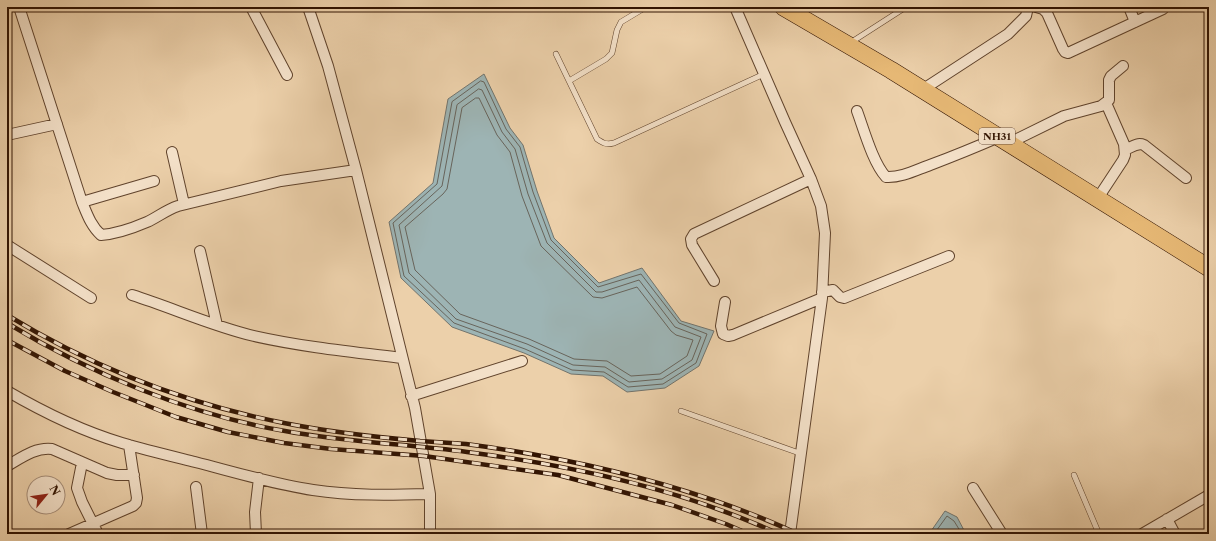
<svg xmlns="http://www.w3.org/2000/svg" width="1216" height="541" font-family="'Libre Caslon Text',serif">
<rect width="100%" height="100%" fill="#ecd0aa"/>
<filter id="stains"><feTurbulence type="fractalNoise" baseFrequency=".005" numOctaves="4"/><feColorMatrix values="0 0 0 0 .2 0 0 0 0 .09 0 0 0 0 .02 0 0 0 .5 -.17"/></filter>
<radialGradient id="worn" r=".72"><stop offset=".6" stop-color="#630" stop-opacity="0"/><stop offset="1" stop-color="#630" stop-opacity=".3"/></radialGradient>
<path fill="#9db4b4" stroke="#72746d" d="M484,74L510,128L523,145L537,191L554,238L599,283L642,268L681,321L714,331L699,366L665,388L627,392L603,376L571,374L524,353L452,327L401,278L389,222L433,183L448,99Z
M945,511L957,517L966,534H929Z"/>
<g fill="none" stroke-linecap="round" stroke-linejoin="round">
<path stroke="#68645b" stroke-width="1" d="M481,81L484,82L506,129L520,147L533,192L551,240L598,287L641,274L679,323L707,334L696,363L663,384L628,387L604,372L572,370L525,349L454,323L404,276L393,223L437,184L452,102Z
M479,89L482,90L502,132L515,149L528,194L547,243L596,292H602L639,280L675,327L701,337L692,360L662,379L629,382L605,367L573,365L527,344L456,319L409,273L399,225L442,186L457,105Z
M476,98H479L497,135L510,152L522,196L541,246L593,297L602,298L637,287L671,331L676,335L693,340L687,356L660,374L631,376L607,361L574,359L529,339L460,314L415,270L405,227L443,194L447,189L462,108Z
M934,534L947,516L954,521L962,534"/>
<g stroke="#60432c" stroke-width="6">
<path id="service" d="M850,43L906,7
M556,54L597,139C603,143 606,145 614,143L764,74
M569,81L606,59L612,53L617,30L621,22L646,7
M681,411L802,454
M1074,475L1099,534"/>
</g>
<g stroke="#60432c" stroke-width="12">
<path id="minor" d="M251,7L287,75
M308,7L328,66L356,170L415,408L430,494V534
M735,7L785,122L811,179L821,206L825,233L822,298L790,534
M1036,7L1043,9L1047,13L1063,49L1065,52L1068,53L1163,9
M1129,7L1135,22
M20,10L82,202C87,214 91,226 101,235C115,234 133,228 147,222C158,217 166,210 178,206L281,181L356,170
M922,90L1008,34L1026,16L1028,7
M857,111C864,130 873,163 886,177C901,178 916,170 930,165C954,156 976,147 999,137
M7,135L57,124
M1009,143L1064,116L1101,106L1109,100V80L1111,76L1123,66
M1125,150C1132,147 1137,142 1144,145L1186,178
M172,152L184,204
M1098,198L1123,160L1125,155L1124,144L1106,103
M82,202L154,181
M7,245L91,298
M200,251L217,325
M714,281L692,245L691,239L694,234L811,179
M822,292L833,290L840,297L844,298L949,256
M132,295C173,308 212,326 254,336C303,347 353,352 402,358
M725,302L721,326L723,334L728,336L733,335L822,298
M7,391C43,412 82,431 122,443C146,450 171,456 195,462C234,472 273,484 313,490C352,496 391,495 430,494
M411,396L522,361
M82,463L77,488L82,502L98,534
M7,466C21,458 35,447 52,449L107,473L117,475H134
M196,487L202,534
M973,488L1002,534
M1167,519L1175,534
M69,534L133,506L136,503L137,498L129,445
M256,534L255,512L259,478
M1142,534L1209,495"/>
</g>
<g stroke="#321402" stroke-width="18">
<path id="trunk" d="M783,7L891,70L1209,268"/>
</g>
<use href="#service" stroke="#f3e0c8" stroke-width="5"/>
<use href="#minor" stroke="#f3e0c8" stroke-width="10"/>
<use href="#trunk" stroke="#e6b875" stroke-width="17"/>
<g stroke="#321402" stroke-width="4.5">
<path id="rail" d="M7,315C92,367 187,404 284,423C329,432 375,437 420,441C436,442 451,443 466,444C550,455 633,473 713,500C742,510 771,521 798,534
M7,323C89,373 190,415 285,431C345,442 406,444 467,452C574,466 681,489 779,534
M7,340L65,371L113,392L176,417L228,432L284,443L331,449L424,456L558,475L672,505L726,524L749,534"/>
</g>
<use href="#rail" stroke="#f3e0c8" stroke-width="3" stroke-dasharray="9" stroke-linecap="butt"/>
</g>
<g text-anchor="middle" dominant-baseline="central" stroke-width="3" stroke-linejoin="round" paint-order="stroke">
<rect fill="#f3e0c8" stroke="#6c513d" stroke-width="1" x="979" y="128" width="36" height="16" rx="3"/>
<g font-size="10" font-weight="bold" fill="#321402">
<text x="997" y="136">NH31</text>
</g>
</g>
<rect width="1216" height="541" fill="none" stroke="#ecd0aa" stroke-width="24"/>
<rect x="8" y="8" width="1200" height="525" fill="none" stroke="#321402" stroke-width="2"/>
<rect x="12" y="12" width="1192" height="517" fill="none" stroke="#321402"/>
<g transform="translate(46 495) rotate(61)"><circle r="19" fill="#f3e0c8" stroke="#a68e79"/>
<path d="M0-3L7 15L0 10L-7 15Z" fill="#8f2418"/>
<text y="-6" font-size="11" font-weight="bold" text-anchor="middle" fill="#321402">N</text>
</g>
<rect width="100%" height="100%" filter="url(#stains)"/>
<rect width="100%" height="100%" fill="url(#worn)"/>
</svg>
